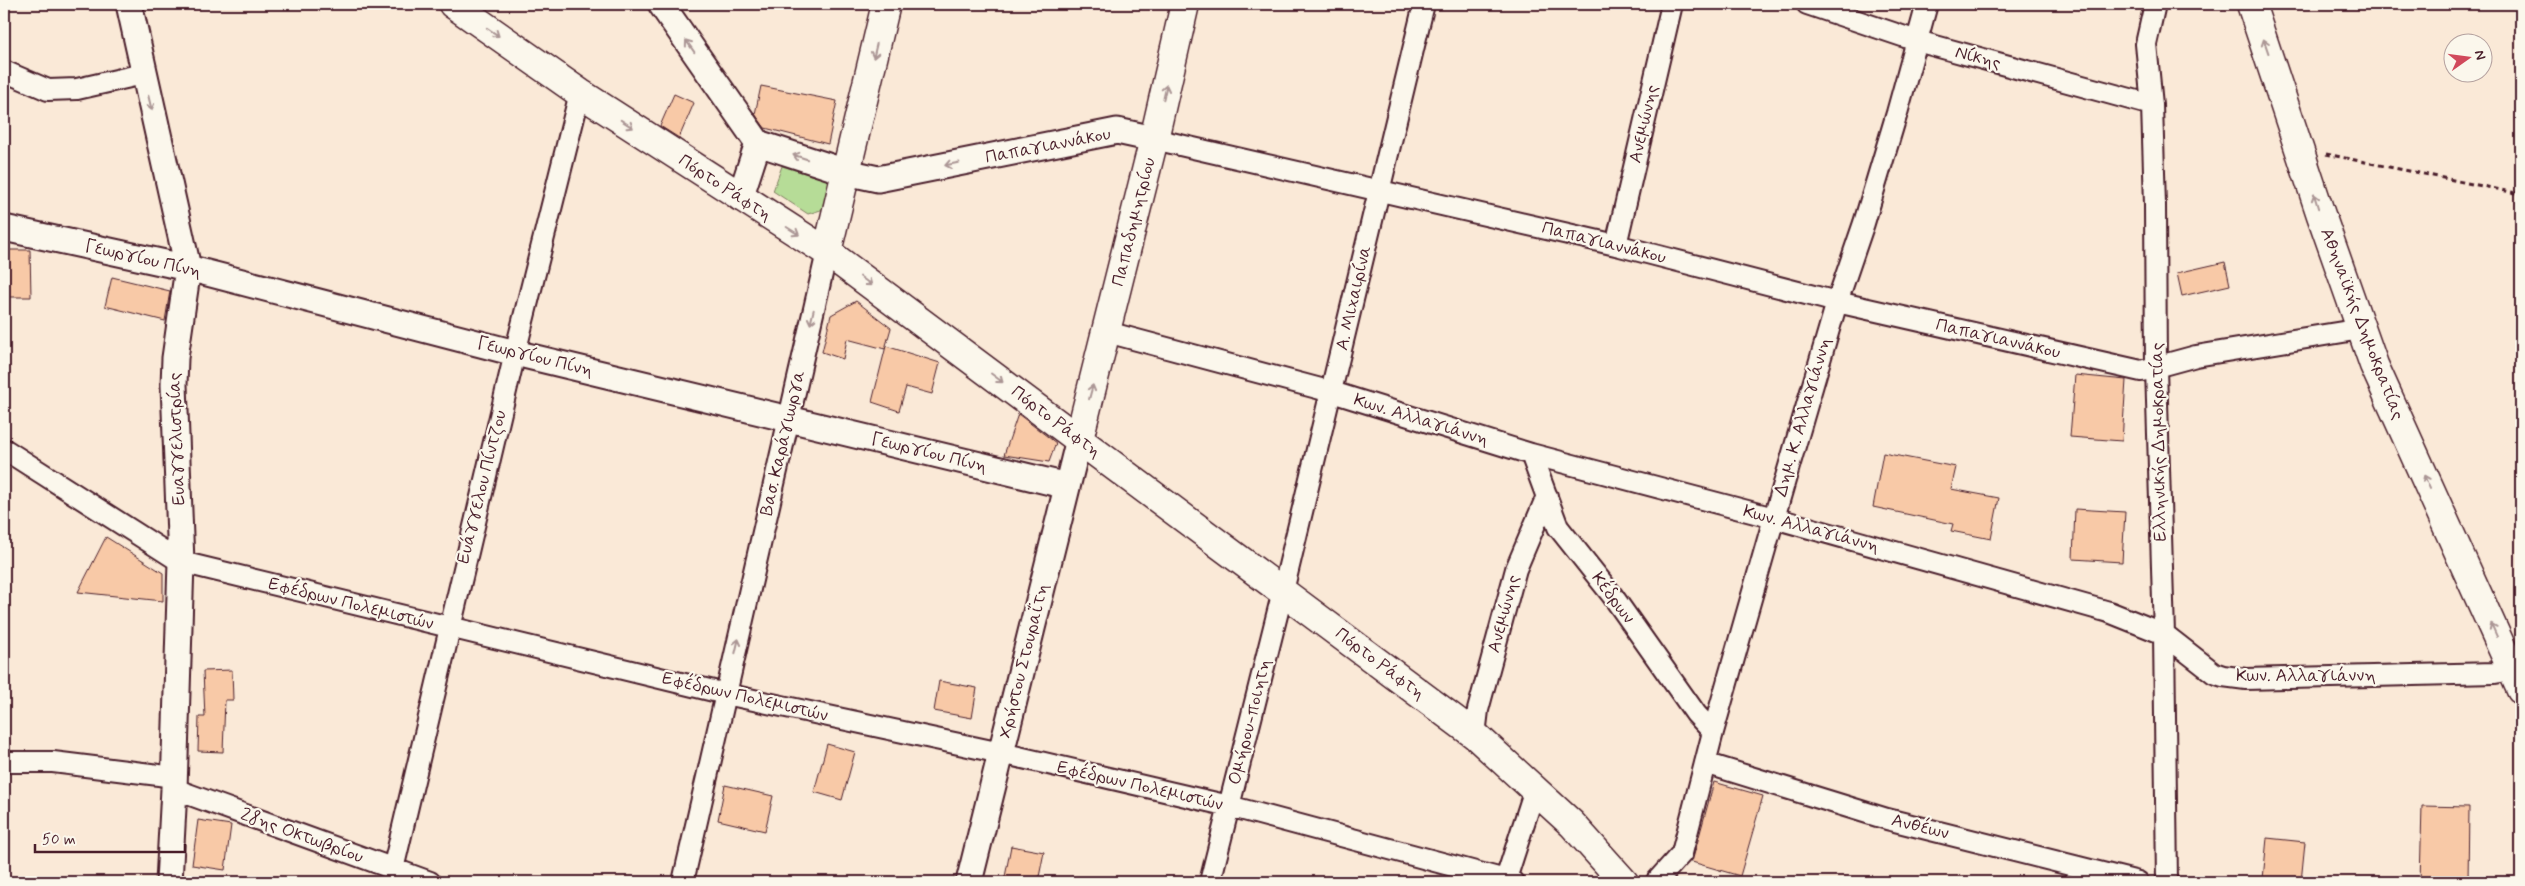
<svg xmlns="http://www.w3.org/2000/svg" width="2525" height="886" font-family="Mynerve,sans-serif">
<rect width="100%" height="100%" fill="#fae9d7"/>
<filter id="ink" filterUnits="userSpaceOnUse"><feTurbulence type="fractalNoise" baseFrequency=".02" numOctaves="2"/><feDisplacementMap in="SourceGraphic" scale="10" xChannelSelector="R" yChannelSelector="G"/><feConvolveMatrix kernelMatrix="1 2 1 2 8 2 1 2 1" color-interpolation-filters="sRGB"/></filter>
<g filter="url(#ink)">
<path fill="#b6dc97" stroke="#807e61" d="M782,166L834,182L827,208L808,214L773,191Z"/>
<path fill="#f8c9a7" stroke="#4a1f2b" d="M761,86L837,101L828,144L765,128L755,114Z
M674,94L694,103L679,138L660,126Z
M4,250H30L31,297H4Z
M2225,262L2230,285L2182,296L2177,273Z
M112,277L170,291L165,321L105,306Z
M856,301L891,328L885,349L847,339L843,359L822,352L831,315Z
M886,346L940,363L932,394L906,387L899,411L872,402Z
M2075,375L2126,380L2122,441L2070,437Z
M1018,414L1056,443L1049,462L1004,455Z
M1883,453L1956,467L1951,489L1999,498L1991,539L1951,531L1953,524L1873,507Z
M2075,509L2125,512L2122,562L2073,559Z
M106,537L163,573V601L78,592Z
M232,670L233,700H225L223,752L198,751L199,717H205L203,671Z
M939,681L977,688L972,718L934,711Z
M827,744L855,752L842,800L814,792Z
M1714,782L1763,796L1740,876L1692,862Z
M725,785L773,796L765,831L718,820Z
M2422,806L2469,807L2468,882H2420Z
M198,820L231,825L225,870L192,865Z
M2267,838L2305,842L2301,882L2263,879Z
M1011,846L1044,852L1038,882H1004Z"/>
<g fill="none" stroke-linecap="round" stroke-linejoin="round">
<g stroke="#4a1f2b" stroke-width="24">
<path id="minor" d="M1807,4L1917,41L2152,105
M2155,4L2146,44L2152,105L2155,205L2156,368L2164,634L2167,882
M4,71L48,90L77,89L143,74
M1154,139L1616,245L1837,302L2141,371L2196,356L2361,329
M1616,245L1672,4
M1107,332L1332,392L1531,454L1774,518L2109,612L2164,634L2214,673L2223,676L2246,679L2495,673L2512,670
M4,449L181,562L726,694L1001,753L1229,806L1513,882
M1531,454L1558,527L1612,595L1696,714L1713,732
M1475,735L1478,710L1516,569L1547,496
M4,762H53L175,777
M1705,763L1887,819L2138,882
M174,789L430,882
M390,882L515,353L580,93
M683,882L827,252
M1210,882L1283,591L1424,4
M1505,882L1535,789
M1656,882L1682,853L1713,732L1774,518L1837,302L1864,223L1897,113L1927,4"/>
</g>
<g stroke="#4a1f2b" stroke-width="29">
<path id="tertiary" d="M129,4L188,268L175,358L174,385L181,562L174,789L169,882
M661,4L758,143L846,172L878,179L1117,131L1154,139
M740,198L758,143
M4,228L188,268L515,353L1067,486
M969,882L1079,439"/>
</g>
<g stroke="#4a1f2b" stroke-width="31">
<path id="secondary" d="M453,4L580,93L827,252L1475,735L1572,824L1624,882
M2251,4L2321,215L2374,365L2521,690
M827,252L886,4
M1079,439L1154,139L1185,4"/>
</g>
<path stroke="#4a1f2b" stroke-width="3" stroke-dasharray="5 4" stroke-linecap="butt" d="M2326,154L2521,194"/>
<use href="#minor" stroke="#fbf7ec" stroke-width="20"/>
<use href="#tertiary" stroke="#fbf7ec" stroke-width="25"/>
<use href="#secondary" stroke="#fbf7ec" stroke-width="28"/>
</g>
<defs><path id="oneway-shaft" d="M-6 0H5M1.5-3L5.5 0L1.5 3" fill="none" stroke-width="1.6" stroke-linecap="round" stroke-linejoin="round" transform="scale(1.25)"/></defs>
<g stroke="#ab9695">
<use href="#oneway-shaft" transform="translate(493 32) rotate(35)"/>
<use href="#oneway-shaft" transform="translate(690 46) rotate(-125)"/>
<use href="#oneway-shaft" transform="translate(2266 46) rotate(-109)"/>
<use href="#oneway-shaft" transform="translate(875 51) rotate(103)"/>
<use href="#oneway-shaft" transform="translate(1165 92) rotate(-77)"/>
<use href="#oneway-shaft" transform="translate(150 103) rotate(77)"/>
<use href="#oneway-shaft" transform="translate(627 124) rotate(33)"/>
<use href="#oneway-shaft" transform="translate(800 157) rotate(-162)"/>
<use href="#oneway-shaft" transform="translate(952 164) rotate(169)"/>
<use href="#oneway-shaft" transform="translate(2316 201) rotate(-107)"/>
<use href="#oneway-shaft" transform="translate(793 231) rotate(32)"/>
<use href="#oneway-shaft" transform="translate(866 281) rotate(37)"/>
<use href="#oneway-shaft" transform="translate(812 317) rotate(103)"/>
<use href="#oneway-shaft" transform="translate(997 378) rotate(37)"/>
<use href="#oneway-shaft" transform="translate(1091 392) rotate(-75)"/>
<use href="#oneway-shaft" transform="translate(2427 482) rotate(-114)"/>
<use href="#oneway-shaft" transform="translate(2494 630) rotate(-114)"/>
<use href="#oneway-shaft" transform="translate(737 646) rotate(-77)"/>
</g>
</g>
<g text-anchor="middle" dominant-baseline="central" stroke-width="4.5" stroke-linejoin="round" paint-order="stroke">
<g font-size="18" fill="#4a1f2b" stroke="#fbf7ec">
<text transform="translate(1978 58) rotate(15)">Νίκης</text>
<text transform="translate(1644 124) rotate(-77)">Ανεμώνης</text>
<text transform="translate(1048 146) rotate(-11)">Παπαγιαννάκου</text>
<text transform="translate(725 188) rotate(33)">Πόρτο Ράφτη</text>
<text transform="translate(1134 222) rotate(-76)">Παπαδημητρίου</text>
<text transform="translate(1604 243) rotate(14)">Παπαγιαννάκου</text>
<text transform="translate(143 259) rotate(13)">Γεωργίου Πίνη</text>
<text transform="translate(1354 298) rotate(-77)">Α. Μιχαιρίνα</text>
<text transform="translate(2362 324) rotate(69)">Αθηναϊκής Δημοκρατίας</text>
<text transform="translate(1998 339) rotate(13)">Παπαγιαννάκου</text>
<text transform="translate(535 357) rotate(14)">Γεωργίου Πίνη</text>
<text transform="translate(1803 417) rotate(-74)">Δημ. Κ. Αλλαγιάννη</text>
<text transform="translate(1421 420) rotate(17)">Κων. Αλλαγιάννη</text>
<text transform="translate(1056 422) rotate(37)">Πόρτο Ράφτη</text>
<text transform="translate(177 439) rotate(-92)">Ευαγγελιστρίας</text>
<text transform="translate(2159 442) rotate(-91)">Ελληνικής Δημοκρατίας</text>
<text transform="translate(783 443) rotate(-77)">Βασ. Καράγιωργα</text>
<text transform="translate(929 453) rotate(14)">Γεωργίου Πίνη</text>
<text transform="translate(482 487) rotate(-76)">Ευάγγελου Πίντζου</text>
<text transform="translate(1811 529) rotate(15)">Κων. Αλλαγιάννη</text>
<text transform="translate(1613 598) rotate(53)">Κέδρων</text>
<text transform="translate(351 604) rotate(14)">Εφέδρων Πολεμιστών</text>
<text transform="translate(1504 614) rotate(-75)">Ανεμώνης</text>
<text transform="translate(1024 661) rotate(-76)">Χρήστου Στουραΐτη</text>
<text transform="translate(1380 664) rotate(37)">Πόρτο Ράφτη</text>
<text x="2306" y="676">Κων. Αλλαγιάννη</text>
<text transform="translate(745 697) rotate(13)">Εφέδρων Πολεμιστών</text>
<text transform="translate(1250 722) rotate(-76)">Ομήρου-ποιητη</text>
<text transform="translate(1140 786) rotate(13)">Εφέδρων Πολεμιστών</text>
<text transform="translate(1920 827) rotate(14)">Ανθέων</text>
<text transform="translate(302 836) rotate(20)">28ης Οκτωβρίου</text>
</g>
</g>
<rect width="2525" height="886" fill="none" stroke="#fbf7ec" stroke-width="20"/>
<rect x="10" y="10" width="2505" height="866" fill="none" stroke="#4a1f2b" stroke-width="2" filter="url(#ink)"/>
<g transform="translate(2468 58) rotate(76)"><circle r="24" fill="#fbf7ec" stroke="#b4a19f"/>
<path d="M0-4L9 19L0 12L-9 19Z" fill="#d1495b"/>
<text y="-8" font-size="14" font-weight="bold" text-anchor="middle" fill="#4a1f2b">N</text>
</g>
<path d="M35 844v8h150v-8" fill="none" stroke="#4a1f2b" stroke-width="2.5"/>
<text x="42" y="844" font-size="15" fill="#4a1f2b" stroke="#fbf7ec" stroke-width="4" paint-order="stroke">50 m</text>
</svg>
